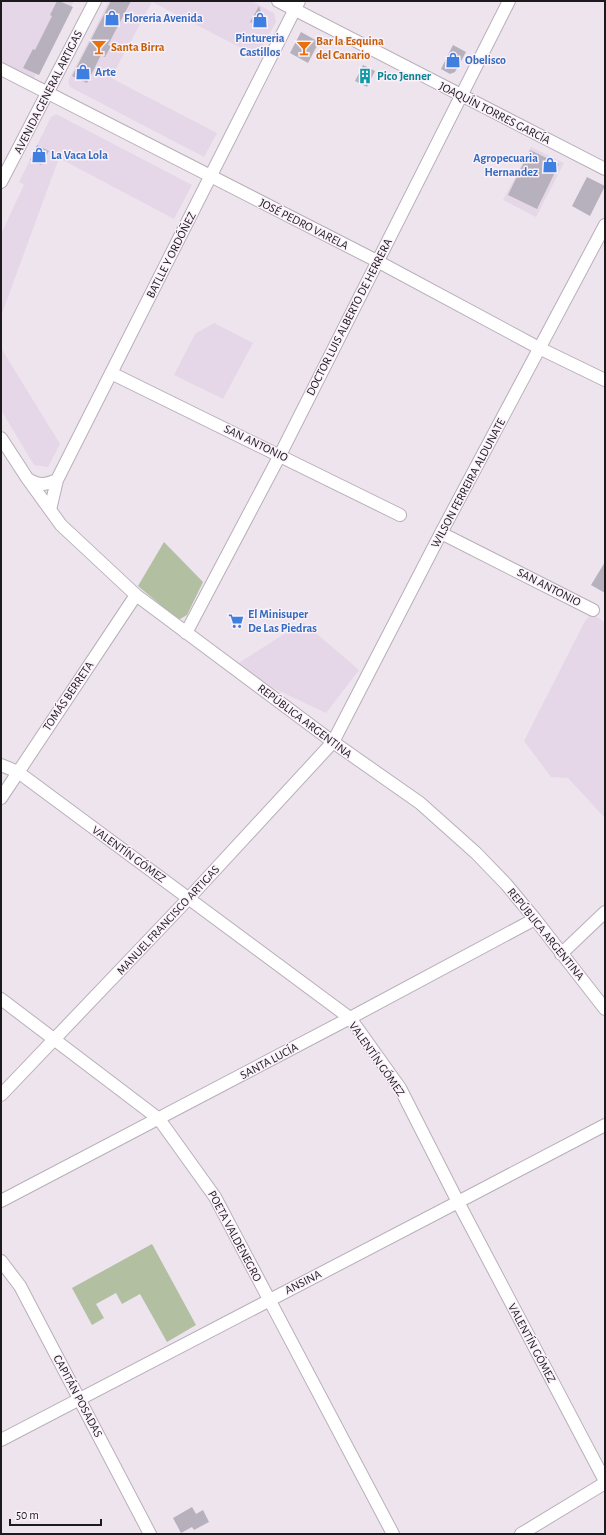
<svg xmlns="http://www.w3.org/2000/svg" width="606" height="1535" font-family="'Alegreya Sans',sans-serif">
<rect width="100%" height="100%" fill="#ede4ee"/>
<path fill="#e5d7e7" d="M1,1H74L34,78L1,61Z
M109,1H251L274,13L276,22L257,56L152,2L111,78L217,133L204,157L70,87L68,81Z
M56,114L192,185L174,219L59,158L1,316V234L24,185L19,182L51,117Z
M531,147L564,163L536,217L503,200Z
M214,323L253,343L223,399L174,375L195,334Z
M1,348L60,444L48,467L34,465L1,410Z
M592,613L605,623V818L568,778L551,777L524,741L585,621Z
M303,622L359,670L326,713L231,668Z"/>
<path fill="#b2bfa1" d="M164,542L203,582L187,615L180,619L174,616L138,586Z
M152,1244L196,1325L167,1342L140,1294L122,1304L116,1293L96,1304L104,1318L92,1325L72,1288Z"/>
<path fill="#b6b1bd" d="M57,1H59L73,7L39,75L23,68L33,49L35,50L52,16L50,15Z
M111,1H131L108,45L111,46L105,57L101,55L87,83L72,76Z
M259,6L264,21L261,28L250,22Z
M301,32L319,42L308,63L290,53Z
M453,45L466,52L455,72L450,74L441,69Z
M363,65L375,71L367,87L355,81Z
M37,145L49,151L41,165L30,160Z
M530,150L559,164L537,209L508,195Z
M587,177L605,186L590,216L572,206Z
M605,562V593L591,585Z
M192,1507L196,1514L203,1510L209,1522L194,1530L192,1527L181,1533L173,1518Z"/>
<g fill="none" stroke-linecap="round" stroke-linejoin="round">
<g stroke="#b8afb9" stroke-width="14">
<path id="minor" d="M278,1L605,169
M1,69L377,261L539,348L605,380
M1,182L95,1
M111,373L400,515
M1,438L27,478L61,525L136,595L333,742L420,803L476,853L506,884L535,919L605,1009
M28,479C39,486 45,485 57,480L299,1
M50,510L57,480
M441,533L593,610
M186,633L280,455L509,1
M1,765L18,772L350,1018L400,1088L458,1202L605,1481
M1,798L136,595
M561,954L605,912
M1,999L159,1119L215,1197L393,1534
M1,1095L189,898L333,742L441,533L605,225
M1,1201L350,1018L535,919
M1,1261L20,1286L150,1534
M1,1440L458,1202L605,1125
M521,1534L605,1483"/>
</g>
<use href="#minor" stroke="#fff" stroke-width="12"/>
</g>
<defs>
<g id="shop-bare" transform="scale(1.2)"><path d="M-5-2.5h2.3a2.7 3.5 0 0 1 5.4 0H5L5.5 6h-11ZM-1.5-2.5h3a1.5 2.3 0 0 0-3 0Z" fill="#3f7fe0" stroke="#faf1fb" stroke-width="2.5" paint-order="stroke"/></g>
<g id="bar-bare" transform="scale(1.2)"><path d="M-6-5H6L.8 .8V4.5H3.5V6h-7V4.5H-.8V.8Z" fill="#e8710a" stroke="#faf1fb" stroke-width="2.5" paint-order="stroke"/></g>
<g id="building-bare" transform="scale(1.2)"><path d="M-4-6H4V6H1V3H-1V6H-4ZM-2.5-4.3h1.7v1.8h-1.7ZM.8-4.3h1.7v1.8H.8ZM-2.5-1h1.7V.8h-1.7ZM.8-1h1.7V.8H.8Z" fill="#0f9aa8" stroke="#faf1fb" stroke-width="2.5" paint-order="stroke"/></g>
<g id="supermarket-bare" transform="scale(1.2)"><path d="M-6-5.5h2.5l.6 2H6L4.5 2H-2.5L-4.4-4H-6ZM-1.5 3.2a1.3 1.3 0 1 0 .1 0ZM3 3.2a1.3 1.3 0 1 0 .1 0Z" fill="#3f7fe0" stroke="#faf1fb" stroke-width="2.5" paint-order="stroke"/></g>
</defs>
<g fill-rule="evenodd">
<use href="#shop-bare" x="112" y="18"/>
<use href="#shop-bare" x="260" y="20"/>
<use href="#bar-bare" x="99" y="47"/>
<use href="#bar-bare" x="304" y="48"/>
<use href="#shop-bare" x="453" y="60"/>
<use href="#shop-bare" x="83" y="72"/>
<use href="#building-bare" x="365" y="76"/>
<use href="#shop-bare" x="39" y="155"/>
<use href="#shop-bare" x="550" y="165"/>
<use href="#supermarket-bare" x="236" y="621"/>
</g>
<g text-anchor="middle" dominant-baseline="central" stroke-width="3" stroke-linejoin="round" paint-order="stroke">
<g font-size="12" font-weight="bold" fill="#366cbe" stroke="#faf1fb" text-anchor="start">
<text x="124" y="18">Floreria Avenida</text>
<text x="260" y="38" text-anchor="middle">Pintureria<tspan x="260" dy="14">Castillos</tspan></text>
<text x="465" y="60">Obelisco</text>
<text x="95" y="72">Arte</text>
<text x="51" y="155">La Vaca Lola</text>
<text x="538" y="158" text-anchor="end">Agropecuaria<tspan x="538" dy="14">Hernandez</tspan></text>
<text x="248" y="614">El Minisuper<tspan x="248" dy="14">De Las Piedras</tspan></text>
</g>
<g font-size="12" font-weight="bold" fill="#c56008" stroke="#faf1fb" text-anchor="start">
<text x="316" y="41">Bar la Esquina<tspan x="316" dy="14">del Canario</tspan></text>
<text x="111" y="47">Santa Birra</text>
</g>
<g font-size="12" font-weight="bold" fill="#0d838f" stroke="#faf1fb" text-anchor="start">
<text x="377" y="76">Pico Jenner</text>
</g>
<g font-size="12" fill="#1d1a1d" stroke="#faf1fb">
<text transform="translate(48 92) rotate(-63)">AVENIDA GENERAL ARTIGAS</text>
<text transform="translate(495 113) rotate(27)">JOAQUÍN TORRES GARCÍA</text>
<text transform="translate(304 224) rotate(27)">JOSÉ PEDRO VARELA</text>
<text transform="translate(171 255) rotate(-63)">BATLLE Y ORDÓÑEZ</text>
<text transform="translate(349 317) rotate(-63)">DOCTOR LUIS ALBERTO DE HERRERA</text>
<text transform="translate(256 443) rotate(26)">SAN ANTONIO</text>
<text transform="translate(468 483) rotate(-62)">WILSON FERREIRA ALDUNATE</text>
<text transform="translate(549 587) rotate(27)">SAN ANTONIO</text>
<text transform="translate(68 696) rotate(-56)">TOMÁS BERRETA</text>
<text transform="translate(305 721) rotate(37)">REPÚBLICA ARGENTINA</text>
<text transform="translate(129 854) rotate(36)">VALENTÍN GÓMEZ</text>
<text transform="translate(168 920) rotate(-47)">MANUEL FRANCISCO ARTIGAS</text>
<text transform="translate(546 934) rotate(51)">REPÚBLICA ARGENTINA</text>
<text transform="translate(377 1059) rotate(55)">VALENTÍN GÓMEZ</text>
<text transform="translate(269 1061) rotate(-28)">SANTA LUCÍA</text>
<text transform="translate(235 1236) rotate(62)">POETA VALDENEGRO</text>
<text transform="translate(303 1282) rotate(-27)">ANSINA</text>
<text transform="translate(532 1343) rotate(62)">VALENTÍN GÓMEZ</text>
<text transform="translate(78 1396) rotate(62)">CAPITÁN POSADAS</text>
</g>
</g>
<rect width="606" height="1535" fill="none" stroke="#1d1a1d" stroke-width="4"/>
<path d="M10 1519v6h91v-6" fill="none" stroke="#1d1a1d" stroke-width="2"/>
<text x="16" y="1519" font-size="12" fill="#1d1a1d" stroke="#faf1fb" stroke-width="3" paint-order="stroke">50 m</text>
</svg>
